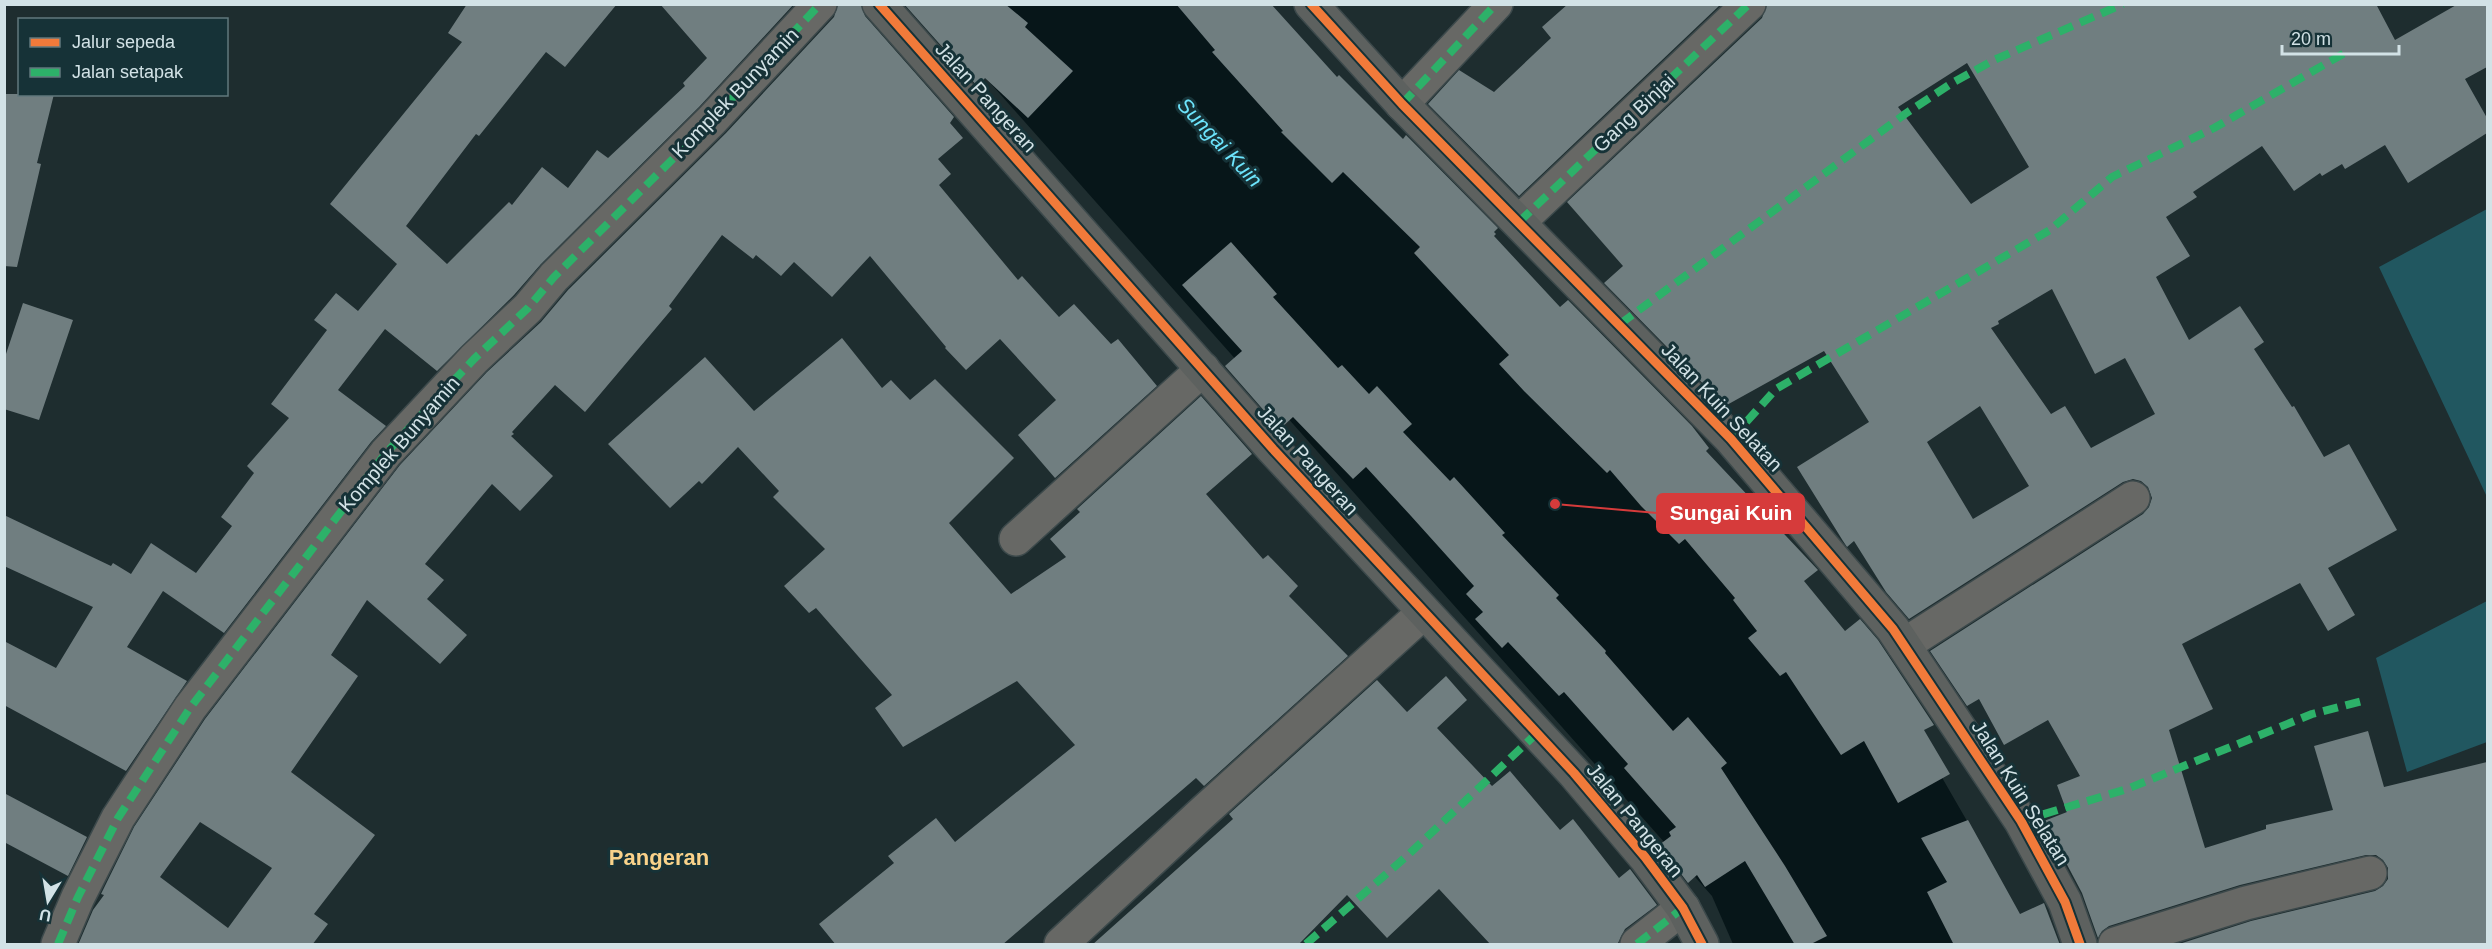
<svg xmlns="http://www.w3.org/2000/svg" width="2492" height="949" font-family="Helvetica,sans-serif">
<rect width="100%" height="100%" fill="#1e2d2f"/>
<path fill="#215760" d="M2487,209V497L2379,267Z
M2487,601V742L2407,772L2376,658Z"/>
<path fill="#071619" d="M921,5H1253L1887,682L1967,821L2029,944H1733L1712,896Z"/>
<path fill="#707e80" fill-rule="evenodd" d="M467,4H617L565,67L546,52L479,136L476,134L406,226L447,264L509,202L512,205L542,167L568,188L597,150L608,158L685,86L683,83L707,58L660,4H794L699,107L541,264L514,295L437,371L385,329L338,390L386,426L371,442L224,633L163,591L127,647L187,681L126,771L4,705V641L56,668L93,607L4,566V515L111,566L113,563L131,574L151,543L196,573L232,526L221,517L254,473L247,466L289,418L271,404L327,330L314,320L336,293L358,311L397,264L330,204L462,42L448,33Z
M838,4H861L865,16L954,117L950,123L963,138L938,159L951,174L939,185L1018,280L1022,276L1059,317L1074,304L1111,344L1118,339L1157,386L1055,478L1018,435L1056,400L1000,339L966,370L945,348L946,347L870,256L832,297L794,262L781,276L756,255L753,259L722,235L669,306L672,309L585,412L555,385L512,432L514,434L511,436L553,476L520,511L492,484L425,564L444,580L427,599L467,635L440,664L367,600L331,655L358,676L291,772L375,835L314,914L328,924L312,945H78L93,910L104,895L101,894L134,827L205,719L400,465L487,372L541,322L568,290L726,133L834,17ZM200,822L272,868L228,928L160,877Z
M904,4H1005L1028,23L1025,27L1073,71L1028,118L985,78L978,87Z
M1176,4H1271L1337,77L1339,75L1403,139L1406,135L1498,228L1494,232L1496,234L1494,236L1560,307L1568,300L1692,426L1709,448L1706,451L1818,570L1804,581L1845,631L1860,619L1878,640L1934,725L1924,730L1950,774L1898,803L1864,741L1841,755L1786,672L1780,676L1748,638L1757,631L1733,600L1735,598L1685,539L1679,544L1641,506L1610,470L1607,473L1524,391L1499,364L1509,355L1414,253L1420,247L1343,172L1332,183L1281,132L1283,131L1212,52L1215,50Z
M1568,4H1721L1519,196L1428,104L1459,70L1494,92L1551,38L1542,27Z
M1767,4H2376L2395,40L2458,4H2487V67L2465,79L2487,118V133L2408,183L2385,145L2345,169L2342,164L2322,176L2320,173L2294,191L2262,146L2193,192L2197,197L2166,217L2190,256L2156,277L2189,340L2240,306L2264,342L2254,349L2292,407L2294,406L2324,457L2349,444L2397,530L2328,568L2355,615L2328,631L2300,583L2182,644L2213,709L2169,730L2205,848L2266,829V825L2333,810L2314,746L2368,731L2384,787L2487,762V945H2176L2251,921L2375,891L2383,886L2388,879V868L2383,860L2376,855H2366L2240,885L2109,926L2102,931L2098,938L2082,893L2044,821L2067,812L2057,785L2080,776L2048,720L2004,745L1979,699L1967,706L1930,651L2143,514L2149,507L2152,498L2148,487L2141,481L2133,479L2123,482L1909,619L1886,592L1854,541L1847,547L1843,541L1797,467L1869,422L1824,351L1725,406L1604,283L1623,266L1567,202L1762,18ZM1967,63L2029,167L1971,204L1898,107ZM2052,289L2095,374L2125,358L2155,414L2091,448L2065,406L2051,414L1991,328L1999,324L1998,321ZM1980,406L2029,486L1973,519L1927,442Z
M4,94H54L37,163L41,164L17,267L4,266Z
M1231,242L1277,294L1273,297L1338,368L1342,365L1369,394L1377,386L1412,424L1403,432L1450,481L1454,477L1505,533L1502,535L1559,595L1556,598L1606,651L1605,653L1673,731L1688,717L1727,763L1721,768L1785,866L1827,936L1809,945H1795L1745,861L1705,887L1697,875L1688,883L1659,845L1671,836L1669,832L1676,827L1624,768L1628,764L1564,692L1559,696L1508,642L1502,648L1475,619L1483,612L1466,594L1474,586L1411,516L1366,467L1353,479L1293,417L1280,429L1225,366L1242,351L1182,285Z
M23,303L73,320L39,420L4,409V360Z
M842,338L882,388L891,380L910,400L935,379L1014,458L949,523L1011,594L1066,557L1050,539L1080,512L1077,509L1201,396L1252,454L1206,494L1263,559L1268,555L1298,586L1289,596L1348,656L1204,786L1196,778L1002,945H836L819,924L894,863L888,856L936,818L955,842L1075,745L1017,681L903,747L875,708L892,695L816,608L809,613L784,586L825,549L773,497L779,491L738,447L702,484L699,481L670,508L608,444L705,357L754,411Z
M1446,676L1467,700L1437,728L1492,786L1510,771L1560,830L1573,819L1619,878L1630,869L1657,905L1625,929L1617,945H1491L1439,889L1387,938L1347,895L1298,945H1092L1233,819L1229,814L1377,680L1407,712Z
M4,793L87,837L68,876L4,842Z
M1968,820L2020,914L2044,903L2060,945H1954L1927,892L1947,882L1921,838Z"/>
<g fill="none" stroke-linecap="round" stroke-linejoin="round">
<g stroke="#3c494b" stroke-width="36">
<path id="street" d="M1402,104L1496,4
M1519,222L1749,4
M1016,539L1203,369
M1904,645L2133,498
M58,944L78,897L118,818L190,708L386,453L474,359L528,308L554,277L712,120L820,4
M1061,944L1201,814L1423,613
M1637,944L1683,908
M2115,944L2246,903L2370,873"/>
</g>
<g stroke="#3c494b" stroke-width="36">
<path id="secondary" d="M879,4L1273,449L1574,773L1645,857L1683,908L1702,944
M1311,4L1402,104L1731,439L1893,629L2021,821L2065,902L2080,944"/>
</g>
<use href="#street" stroke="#676865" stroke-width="33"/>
<use href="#secondary" stroke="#5d615f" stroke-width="33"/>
<path stroke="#2db169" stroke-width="8" stroke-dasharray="15 8" stroke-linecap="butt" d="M1402,104L1496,4
M1519,222L1749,4
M1620,324L1905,114L1952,83L1994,60L2123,4
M1731,439L1776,389L2050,230L2112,177L2214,128L2348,51
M2021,821L2127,789L2312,714L2366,700
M58,944L78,897L118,818L190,708L386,453L474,359L528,308L554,277L712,120L820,4
M1306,944L1408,855L1537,733
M1637,944L1683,908"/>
<g stroke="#163237" stroke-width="13">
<path id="cycleway" d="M879,4L1273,449L1574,773L1645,857L1683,908L1702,944
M1311,4L1402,104L1731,439L1893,629L2021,821L2065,902L2080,944"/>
</g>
<use href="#cycleway" stroke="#f17a3a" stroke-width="9"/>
</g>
<g text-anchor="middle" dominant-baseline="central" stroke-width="6" stroke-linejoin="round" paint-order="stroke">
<g font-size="20" fill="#d2e2e6" stroke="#163237">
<text transform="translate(735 93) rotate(-46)">Komplek Bunyamin</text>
<text transform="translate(986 97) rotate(48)">Jalan Pangeran</text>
<text transform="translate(1634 113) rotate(-43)">Gang Binjai</text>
<text transform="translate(1722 407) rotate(47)">Jalan Kuin Selatan</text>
<text transform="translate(399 444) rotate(-49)">Komplek Bunyamin</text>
<text transform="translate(1308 460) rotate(48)">Jalan Pangeran</text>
<text transform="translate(2021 793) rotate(58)">Jalan Kuin Selatan</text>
<text transform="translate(1635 820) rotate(51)">Jalan Pangeran</text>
</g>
<g font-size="21" font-style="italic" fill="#6de5fd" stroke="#163237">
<text transform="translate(1220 142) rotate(47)">Sungai Kuin</text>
</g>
<g font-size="22" font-weight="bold" fill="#f8d28a" stroke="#163237">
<text x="659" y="857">Pangeran</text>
</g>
</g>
<path fill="none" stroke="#d63b3b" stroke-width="2" d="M1555 504L1657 513"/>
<circle fill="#d63b3b" stroke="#163237" stroke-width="2" cx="1555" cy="504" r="6"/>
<rect fill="#d63b3b" stroke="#d63b3b" stroke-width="2" x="1657" y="494" width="147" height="39" rx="6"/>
<g font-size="21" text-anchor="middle" font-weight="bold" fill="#fff">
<text x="1731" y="520">Sungai Kuin</text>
</g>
<rect width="2492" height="949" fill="none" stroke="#d2e2e6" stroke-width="12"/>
<rect x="18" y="18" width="210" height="78" fill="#163237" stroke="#61787d" stroke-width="1.5"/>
<rect x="30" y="38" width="30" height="9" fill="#f17a3a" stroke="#61787d" stroke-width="1.5"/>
<text x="72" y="48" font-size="18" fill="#d2e2e6">Jalur sepeda</text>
<rect x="30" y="68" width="30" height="9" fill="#2db169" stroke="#61787d" stroke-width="1.5"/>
<text x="72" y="78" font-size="18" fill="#d2e2e6">Jalan setapak</text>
<g transform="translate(48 901) rotate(191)" stroke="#163237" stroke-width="4.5" paint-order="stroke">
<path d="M0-4.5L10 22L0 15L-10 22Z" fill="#d2e2e6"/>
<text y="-9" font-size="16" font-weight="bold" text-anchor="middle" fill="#d2e2e6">U</text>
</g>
<path d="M2282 45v9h117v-9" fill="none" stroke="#d2e2e6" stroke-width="3"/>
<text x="2291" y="45" font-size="18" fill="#d2e2e6" stroke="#163237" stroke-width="4.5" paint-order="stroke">20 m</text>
</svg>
